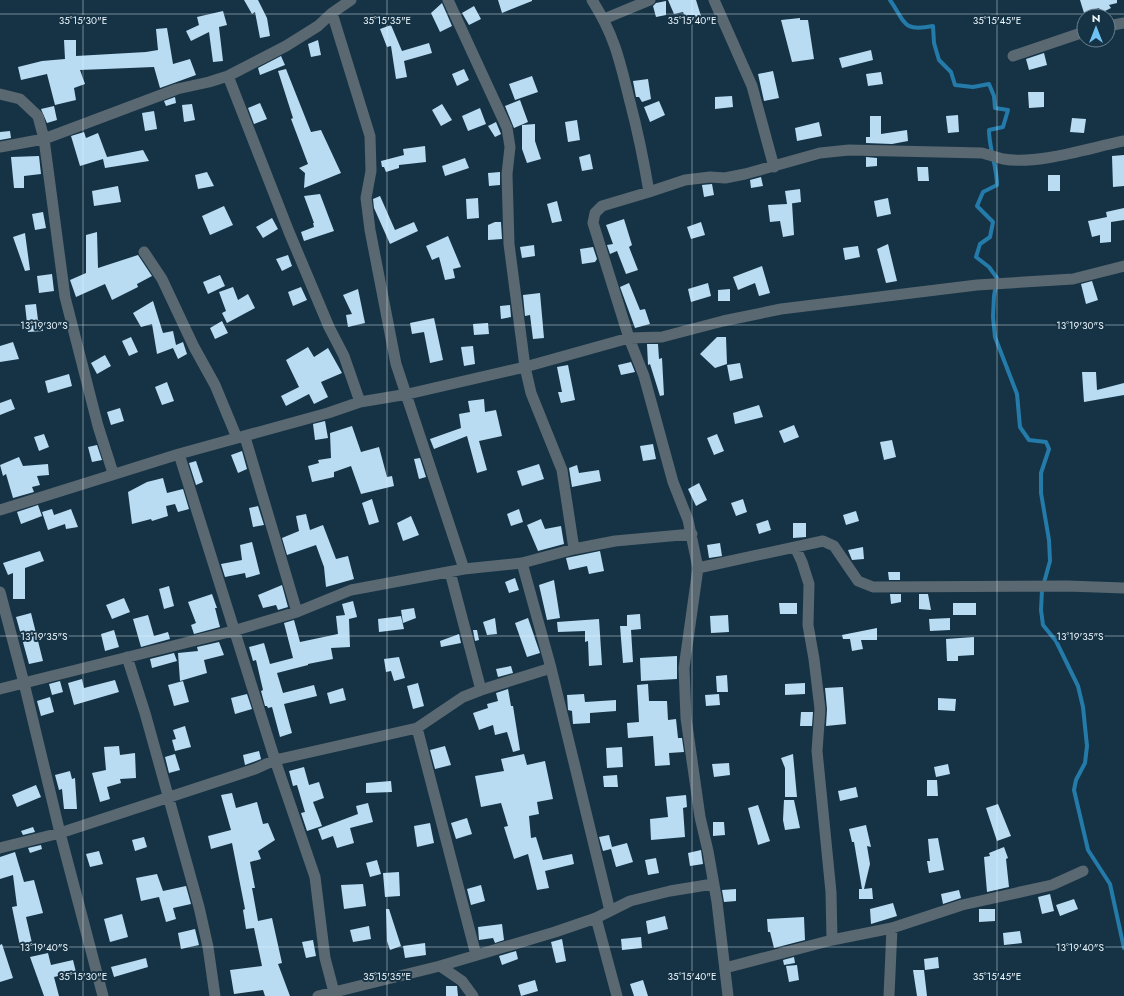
<svg xmlns="http://www.w3.org/2000/svg" width="1124" height="996" font-family="Jost,sans-serif">
<rect width="100%" height="100%" fill="#153345"/>
<g fill="none" stroke-linecap="round" stroke-linejoin="round">
<path stroke="#247baa" stroke-width="4" d="M890,0C906,23 902,32 933,26L934,43L939,60L951,72L955,85L973,87L989,84L994,96L995,108L1008,110L1003,127L989,130C989,149 997,166 997,185L983,192L977,206L993,222L990,237L980,244L976,257L989,267L997,278L994,296L993,317L995,337L1017,394L1020,427L1029,440L1046,442L1049,449L1041,473V493L1049,540L1050,561L1042,590L1041,610L1043,625L1056,641L1078,686L1083,707L1087,746L1085,763L1076,780L1074,790L1088,850L1110,884L1124,948"/>
</g>
<path fill="#b9dcf3" d="M244,0H258L267,18L270,36L260,38L255,12L252,14Z
M498,0H532V1L502,13Z
M668,0H696L701,16L686,20L683,12L674,14Z
M1080,0H1117V3L1109,5L1111,8L1101,13L1099,8L1084,13Z
M666,1V15L656,17L653,6L656,3Z
M442,3L452,26L440,32L431,13Z
M474,6L481,19L469,25L462,13Z
M223,11L227,25L219,27L223,61L213,62L209,32L191,41L186,31L199,25L197,17Z
M800,18V20H808L814,59L792,62L781,20Z
M391,25L402,51L429,43L432,53L404,61L407,77L396,79L391,46L387,47L380,29Z
M167,28L173,64L190,59L196,75L160,88L154,67L80,70L85,84L74,88L76,100L55,105L47,74L21,80L18,67L42,61L65,59L64,40H76V56L146,52L158,50L156,29Z
M318,40L321,55L311,57L308,44Z
M871,50L873,60L842,68L839,58Z
M1044,53L1047,65L1029,70L1026,59Z
M281,56L285,65L260,75L258,68Z
M286,69L311,132L321,130L341,173L304,188L305,173L299,168L308,164L291,119L293,118L278,71Z
M464,69L469,80L457,86L452,74Z
M773,71L779,98L764,101L758,74Z
M881,72L883,84L868,86L866,74Z
M532,76L538,92L515,100L509,84Z
M648,79L651,99L642,102L639,97H636L633,81Z
M1028,92H1044V107L1029,108Z
M732,96L733,107L715,109V97Z
M175,97L176,103L166,106L164,101Z
M520,100L528,122L514,128L505,106Z
M659,101L665,115L650,122L644,107Z
M260,103L267,119L254,124L248,108Z
M192,104L195,120L184,122L182,105Z
M442,104L452,120L441,126L432,110Z
M54,106L57,120L47,123L41,109Z
M480,108L486,124L468,131L462,116Z
M154,111L157,129L145,131L142,113Z
M958,115L959,132L948,133L946,116Z
M870,116H881V134L907,130L908,141L892,144L866,143V137H870Z
M1072,118L1086,119L1084,133L1070,132Z
M577,120L580,140L568,142L565,122Z
M496,122L501,134L495,137L488,126Z
M819,122L822,136L797,141L795,128Z
M535,124V141L541,159L527,163L522,149V125Z
M10,131L11,138L0,140V132Z
M84,132L86,138L98,133L107,157L143,150L149,161L105,168L103,159L80,166L71,136Z
M425,146L426,162L399,165V168L386,172L384,167H382L381,161L404,155L403,149Z
M590,154L593,169L582,171L579,157Z
M1124,155V186L1113,187L1112,156Z
M39,156L41,174L24,176V188H14L11,157Z
M866,157L877,158V166L866,167Z
M465,158L469,168L445,176L442,166Z
M917,167H928L929,181H918Z
M207,172L214,186L198,189L195,175Z
M500,172V185L489,186L488,173Z
M1048,175H1060V191H1048Z
M761,177L763,186L751,188L750,180Z
M712,184L714,195L704,197L702,185Z
M118,186L121,202L94,206L92,191Z
M800,189L801,202L788,204L792,203L794,235L783,237L780,221L770,222L768,205L787,204L785,191Z
M320,194L334,231L304,241L301,232L314,227L313,223H314L304,196Z
M380,196L395,230L414,222L418,231L390,244L374,208L373,199Z
M478,198L479,218L467,219L466,199Z
M888,198L891,214L877,217L874,201Z
M557,201L562,221L552,223L547,204Z
M224,206L233,225L210,235L202,216Z
M1124,208V220L1111,222V242L1100,243V235L1092,237L1088,221L1107,217L1106,212Z
M43,212L46,228L35,230L32,214Z
M272,218L278,229L263,238L256,227Z
M624,219L632,245L629,247L638,270L626,274L617,251L610,254L607,245L613,244L606,225Z
M495,222H501L502,239L488,240V225Z
M701,222L705,235L691,239L687,227Z
M97,232L98,268L138,255L152,276L137,284L138,287L112,300L105,284L76,297L70,280L86,273V235Z
M25,233L30,270L25,271L13,237Z
M448,236L461,267L453,269L455,278L445,280L439,257L432,260L426,246Z
M888,244L897,281L886,283L877,249Z
M534,245L535,256L522,258L520,247Z
M858,246L860,257L845,260L843,248Z
M593,247L597,259L595,262L582,264L580,249Z
M288,255L292,266L282,271L276,259Z
M762,266L770,293L759,296L755,283L738,290L733,277Z
M52,274L54,291L39,293L37,276Z
M220,275L225,286L208,294L203,282Z
M1092,281L1098,300L1086,304L1081,284Z
M629,283L640,310L645,309L650,324L635,328L620,287Z
M708,283L711,296L691,302L688,289Z
M233,287L238,300L248,294L255,308L227,323L222,313L226,311L219,292Z
M301,287L307,300L293,306L288,292Z
M358,289L365,323L348,327L346,315L352,314L343,295Z
M730,289V301H718V290Z
M540,293L544,338L533,339L530,315L525,316L523,295Z
M153,301L163,333L173,331L176,345L183,342L187,354L178,359L173,348L157,354L152,324L141,327L133,313Z
M36,304L38,320H41L43,331L28,332L25,305Z
M510,305L511,317L501,319L500,306Z
M434,318L443,360L430,363L424,332L412,334L410,323Z
M222,321L228,333L215,339L210,328Z
M488,323L489,334L474,335L473,324Z
M131,337L138,352L129,356L122,341Z
M717,337H726L727,364L715,368L700,354Z
M13,342L19,359L0,362V346Z
M647,344H658L659,359L662,358L664,395L660,396L650,364L648,365Z
M473,346L475,364L464,366L461,347Z
M308,347L314,357L328,348L342,373L321,382L328,397L314,404L309,394L286,406L281,396L299,387L286,360Z
M105,355L111,366L97,374L91,363Z
M631,362L635,372L621,375L618,365Z
M740,363L743,378L730,381L727,365Z
M568,365L575,400L561,403L558,392H562L557,367Z
M1082,372H1096L1097,390L1124,383V395L1084,402Z
M69,374L72,386L48,393L45,381Z
M167,382L174,401L162,405L155,387Z
M11,399L15,409L0,415V403Z
M484,399L485,412L496,410L502,436L479,441L487,470L477,473L467,436L434,449L430,439L461,428L459,414L470,412L468,401Z
M759,405L763,417L735,424L733,413Z
M120,408L124,421L111,425L107,412Z
M325,421L328,438L315,440L313,424Z
M794,425L799,437L784,443L779,431Z
M352,426L361,452L379,447L387,477L392,476L394,486L361,494L351,466L334,472V477L312,482L308,466L319,463L318,460L331,458L330,433Z
M44,434L49,447L39,451L34,437Z
M717,434L724,451L714,455L707,438Z
M892,440L896,457L884,460L880,442Z
M653,444L656,459L643,461L640,446Z
M97,445L102,460L92,462L88,447Z
M242,451L247,469L238,473L231,455Z
M19,457L23,466L48,464L49,475L37,476L40,485L32,487L34,492L13,498L6,474L3,476L0,465Z
M420,458L426,477L419,479L414,459Z
M196,461L203,482L196,485L189,463Z
M539,464L544,479L522,486L517,471Z
M577,465L579,473L599,470L601,481L572,487L569,468Z
M163,478L167,493L183,489L189,509L178,512L175,504L166,506L168,516L152,521L151,519L132,524L128,492L147,482Z
M699,483L707,500L696,506L688,489Z
M372,499L379,522L369,525L362,503Z
M743,499L747,512L736,516L731,503Z
M38,505L42,516L21,524L17,512Z
M258,506L264,525L253,527L249,508Z
M52,509L54,515L71,509L78,527L66,529L65,524L48,530L42,512Z
M519,509L523,522L511,526L507,514Z
M856,511L859,521L846,525L843,515Z
M306,514L310,530L323,525L336,559L348,556L354,579L326,587L324,567L316,545L287,555L282,538L299,531L296,516Z
M411,516L419,535L403,541L397,523Z
M541,519L545,529L561,526L564,544L538,551L527,525Z
M768,520L771,530L759,534L756,524Z
M793,523H806V537L793,538Z
M252,542L260,574L246,578L245,573L225,577L221,564L242,560L240,545Z
M720,543L722,556L709,558L707,545Z
M863,547L864,559L852,560L848,550Z
M40,551L44,561L25,568V599H13V573L8,575L3,563Z
M600,551L604,571L589,574L587,566L569,570L566,558Z
M888,572H900V580H889Z
M515,578L519,590L509,593L505,582Z
M554,580L560,618L547,620L539,585Z
M282,585L288,607L278,610L276,605L263,608L258,595Z
M169,586L174,606L164,609L159,589Z
M212,594L217,608H215L220,627L194,634L191,625L196,623L188,602Z
M890,594H901V602L891,604Z
M919,594H928L931,610L919,609Z
M124,598L130,612L112,619L106,605Z
M353,601L357,617L349,619L350,647L331,648L333,659L308,664V665L277,673L283,693L314,685L317,696L284,704L292,733L280,737L272,707L268,708L267,706H265L261,691L263,690L256,660L253,661L249,647L264,643L270,664L293,658L284,623L294,620L300,642L338,634L336,616L345,615L342,604Z
M779,603H797V614H780Z
M953,603H976V615H953Z
M414,608L416,618L403,623L401,610Z
M31,613L43,661L29,664L16,617Z
M640,614L641,629L631,630L633,662L623,663L620,626H627V615Z
M148,615L154,636L168,632L170,639L141,647L133,619Z
M728,615L729,632L711,633L710,616Z
M401,616L404,629L379,632L378,619Z
M495,618L497,634L487,635L483,622Z
M528,618L540,653L527,657L515,623Z
M950,618V630L930,631L929,619Z
M599,619L602,665L589,666L588,641L585,642V631L558,632L557,622Z
M877,628V640H861L863,649L852,651L850,639H843L842,635Z
M114,630L119,647L105,651L101,634Z
M473,630H477L479,640L475,641Z
M459,634L461,643L441,647L440,641Z
M974,637V655L958,656V661H947L946,639Z
M219,642L224,655L204,660L207,673L180,681L178,653L198,651L197,647Z
M174,653L177,661L152,668L150,659Z
M677,656V679L641,681L640,658Z
M399,657L405,678L394,681L391,671L386,672L384,659Z
M511,666L513,673L498,677L496,669Z
M727,675L728,692H717L716,676Z
M82,679L84,688L115,680L119,692L74,705L68,683Z
M60,681L63,692L52,695L49,684Z
M183,681L189,702L174,706L168,685Z
M418,683L424,706L413,709L407,686Z
M805,683V694L785,695V684Z
M648,684L649,701H667L668,720L676,719L678,738H682L684,752L669,753L670,765L655,766L653,736L628,738L627,723L639,722L637,685Z
M843,687L846,724L826,726L827,709L825,688Z
M343,688L346,700L330,704L327,693Z
M508,689L511,706H513L520,750L513,752L507,732L495,735L493,725L479,730L473,713L488,708L487,704L498,701L496,693Z
M247,694L252,709L235,714L231,698Z
M584,694L585,702L616,700V711L590,713V723L573,724L572,711L568,710L567,695Z
M719,694L720,705L706,706L705,695Z
M50,697L54,712L41,716L37,701Z
M938,698L956,699L955,711L938,710Z
M801,712H813L812,726H800Z
M185,726L191,747L175,751L172,740L176,739L173,730Z
M119,746L120,755L135,753L136,778L120,779L121,783L107,787L110,799L100,802L92,773L106,770L104,747Z
M445,746L451,765L435,769L430,750Z
M622,747L623,767L607,768L606,748Z
M259,751L261,759L245,765L243,755Z
M175,754L180,770L169,773L165,757Z
M524,754L527,765L545,761L553,799L537,802L539,814L529,816L531,838L536,837L543,860L572,854L574,864L545,871L549,888L537,890L528,854L514,859L504,827L508,826L501,803L481,807L475,776L504,771L501,759Z
M793,754L797,797H785V768L781,758Z
M729,763L730,775L714,777L712,764Z
M948,764L950,774L936,777L934,767Z
M304,767L309,785L319,782L324,798L313,802L322,826L307,831L301,813L305,812L297,785L293,786L289,771Z
M70,771L72,779L75,778L77,809H64L62,789L59,790L55,775Z
M617,775L618,787H604L603,776Z
M927,780H937L938,796H927Z
M391,781L392,792L366,793V783Z
M36,785L41,797L17,807L12,795Z
M856,787L858,797L840,801L838,791Z
M232,793L236,808L257,802L263,824L268,823L275,840L258,851L261,859L250,862L255,888H252L258,921L272,918L282,963L278,964L290,996H265L263,990L234,994L230,970L262,966L254,928L246,929L243,910L245,909L232,843L211,849L208,836L231,830L221,795Z
M686,795L687,807L683,808L685,837L651,840L650,819L668,817L666,797Z
M784,800H794L800,828L785,830L783,820Z
M368,803L373,822L350,828L354,843L337,848L333,836L322,840L318,829L358,814L356,806Z
M998,804L1011,836L997,841L986,808Z
M758,805L770,841L758,845L748,808Z
M467,818L472,834L456,839L451,823Z
M713,822H724L725,835L713,836Z
M430,823L434,843L417,847L414,826Z
M866,825L871,847L867,846L870,864L864,889L872,888L873,899H859V889H862L854,842H852L849,829Z
M33,827L35,832L23,835L21,831Z
M609,835L612,847L627,843L633,862L616,867L611,849L603,851L599,837Z
M144,837L147,847L135,851L132,840Z
M938,838L944,870L929,873L927,861H930L928,839Z
M41,845L42,849L30,853L28,848Z
M1004,847L1008,858L1006,859L1009,887L987,892L984,857L990,856L989,853Z
M701,850L703,864L690,866L688,853Z
M99,851L103,864L90,867L86,854Z
M15,852L24,882L34,880L43,913L26,917L32,943L20,946L12,907L17,906L13,875L0,879V857Z
M656,858L659,873L648,875L645,860Z
M377,860L381,874L370,877L366,863Z
M399,872L400,896L385,897L383,873Z
M157,874L163,891L186,886L191,904L173,908L176,919L166,922L159,897L141,901L136,878Z
M363,884L366,906L344,909L341,885Z
M481,885L485,901L471,905L467,889Z
M736,889V901L724,902L722,890Z
M959,890L961,898L943,904L941,894Z
M1050,894L1054,911L1042,914L1038,897Z
M1074,899L1078,909L1060,916L1056,905Z
M893,903L897,916L871,924L870,909Z
M386,909H389L401,946L390,950L387,941Z
M979,909H995V921L979,922Z
M122,914L128,937L110,942L104,919Z
M665,916L668,929L648,934L646,921Z
M804,917L805,940L774,948L770,932H768L767,919Z
M502,924L504,940L495,943L493,938L479,940L478,927Z
M369,926L371,939L353,942L350,930Z
M195,929L199,945L181,949L178,933Z
M1020,931L1022,943L1004,945L1003,933Z
M641,937L642,948L622,950L621,939Z
M562,939L566,961L556,963L551,942Z
M313,940L316,956L306,958L302,942Z
M425,943L426,955L405,958L403,946Z
M2,944L13,978L0,982V945Z
M516,951L518,959L502,965L499,956Z
M48,953L51,965L73,960L76,972L54,977L59,996H44L30,957Z
M794,957L795,963L784,965L783,960Z
M938,957L939,968L925,970L924,959Z
M146,958L148,967L114,977L111,967Z
M797,965L799,980L789,982L786,966Z
M913,970H924L927,996H917Z
M535,980L538,991L521,996L518,985Z
M643,980L648,996H634L630,984Z
M446,986H457L458,996H446Z"/>
<g fill="none" stroke-linecap="round" stroke-linejoin="round">
<path stroke="#5a6871" stroke-width="11" d="M448,0L507,128L510,147L507,174L509,244L525,367L531,393L562,470L574,549
M592,0C615,36 620,62 630,102C638,132 644,162 649,192L602,206L595,213L593,223L629,338L644,376L673,482L688,520L698,568L684,668L686,718L700,817L708,851L717,902L728,996
M714,0L752,86L774,167
M332,13L370,136L371,171L366,198L370,230L396,364L464,569
M604,19L650,0
M1108,26L1124,23
M1013,56L1084,32
M228,76L289,232L329,327L344,356L360,402
M0,94L20,99L38,116L44,139L65,297L98,426L113,473
M0,147L44,139L177,89L209,82L228,76L286,46L318,26L332,13L351,0
M649,192L685,180L710,177L725,178L745,174L820,153L849,150L982,153C989,155 996,157 1003,159C1038,165 1089,148 1124,141
M144,252L162,279L194,347L215,385L237,438
M245,437L297,612
M179,454L275,760L315,877L325,958L335,996
M0,510L179,454L328,413L360,402L408,394L525,367L629,338L662,337L723,321L781,309L977,285L1073,279L1124,266
M795,547L802,562L809,584L808,625L814,659L820,709L817,751L831,892L832,940
M522,563L551,668L610,911
M698,568L823,541L834,546L858,581L873,587L1067,586L1124,588
M450,572L481,690
M0,592L24,683L60,833L103,996
M127,657L145,713L199,907L208,947L215,996
M0,689L233,631L297,612L351,590L464,569L522,563L574,549L615,541L692,534
M417,728L463,697L481,690L551,668
M0,848L60,833L255,769L275,760L417,728L476,955
M596,918L617,996
M440,966L462,981L473,996
M725,968L832,940L892,928L962,905L1052,885L1083,871
M318,996L440,966L555,932L596,918L630,901L670,891L713,884
M889,996L892,928"/>
</g>
<path fill="none" stroke="#ebf6fd" stroke-width="1" stroke-opacity="0.45" d="M83,0V996M387,0V996M692,0V996M997,0V996M0,14H1124M0,325H1124M0,636H1124M0,947H1124"/>
<g font-size="10" text-anchor="middle" fill="#ebf6fd" stroke="#153345" stroke-width="4" stroke-linejoin="round" paint-order="stroke">
<text x="83" y="24">35°15'30"E</text>
<text x="387" y="24">35°15'35"E</text>
<text x="692" y="24">35°15'40"E</text>
<text x="997" y="24">35°15'45"E</text>
<text x="44" y="329">13°19'30"S</text>
<text x="1080" y="329">13°19'30"S</text>
<text x="44" y="640">13°19'35"S</text>
<text x="1080" y="640">13°19'35"S</text>
<text x="44" y="951">13°19'40"S</text>
<text x="1080" y="951">13°19'40"S</text>
<text x="83" y="980">35°15'30"E</text>
<text x="387" y="980">35°15'35"E</text>
<text x="692" y="980">35°15'40"E</text>
<text x="997" y="980">35°15'45"E</text>
</g>
<g transform="translate(1096 28)"><circle r="19" fill="#153345" stroke="#6b818f"/>
<path d="M0-3L7 15L0 10L-7 15Z" fill="#70c2f4"/>
<text y="-6" font-size="11" font-weight="bold" text-anchor="middle" fill="#ebf6fd">N</text>
</g>
</svg>
